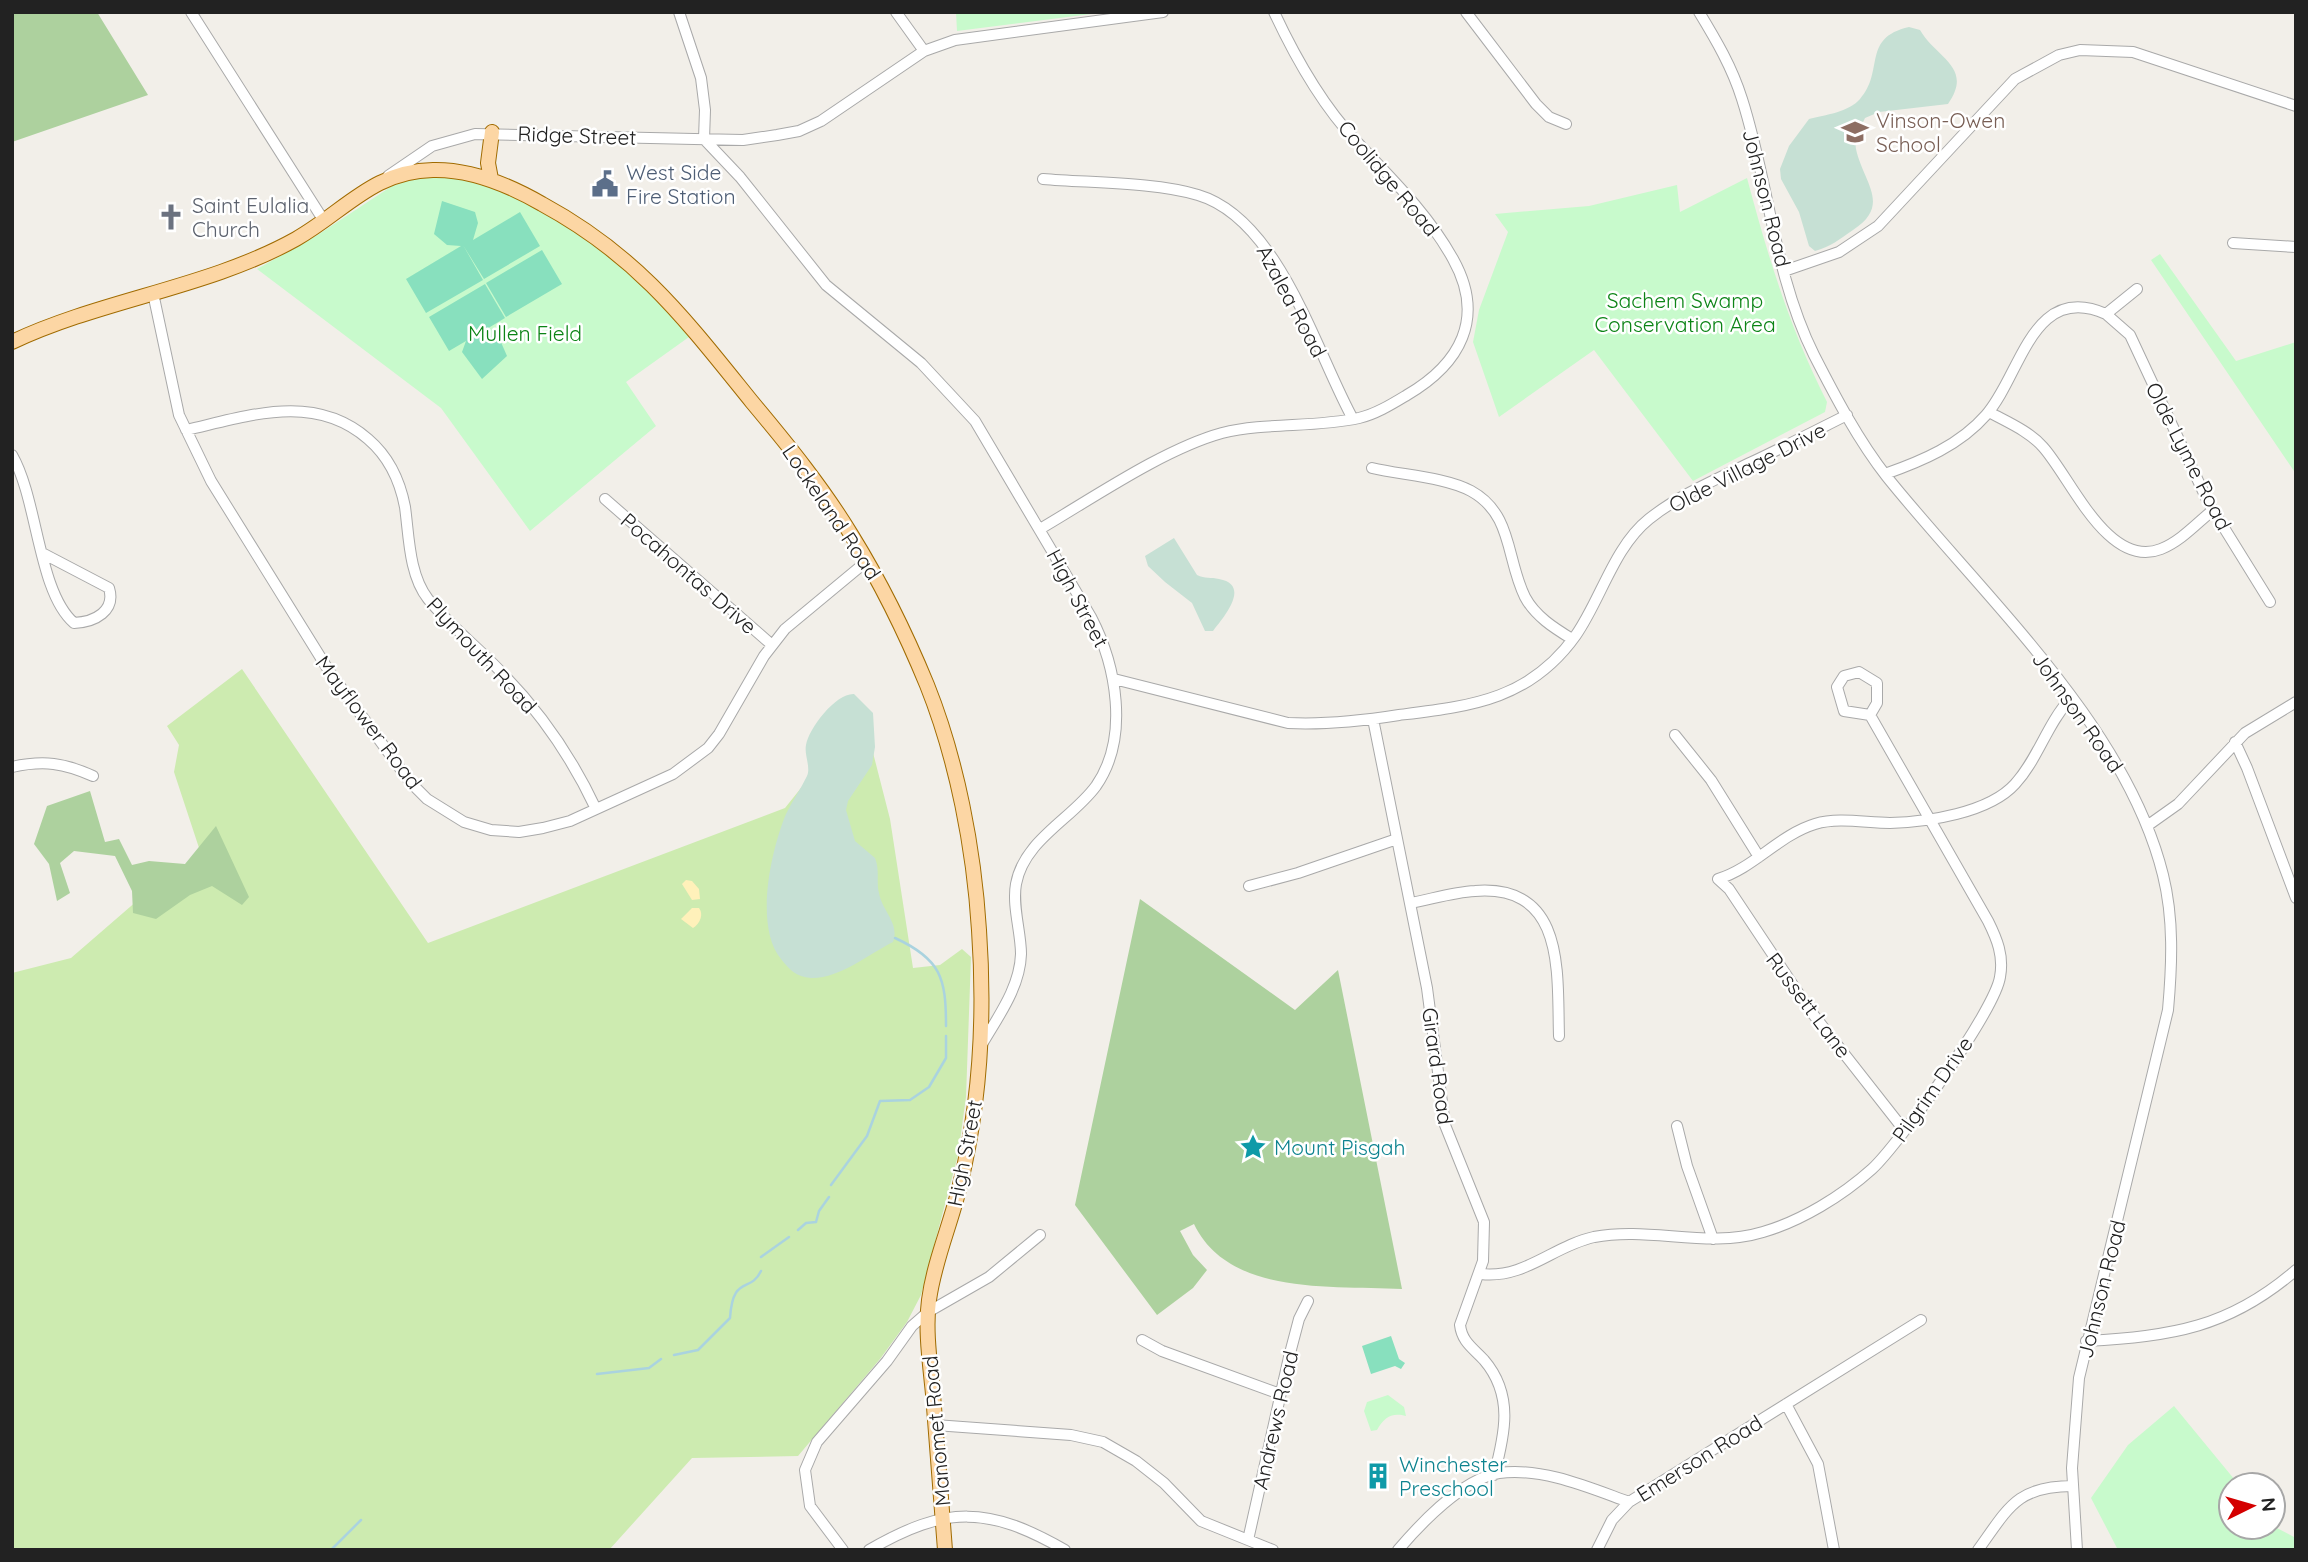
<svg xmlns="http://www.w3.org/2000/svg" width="2308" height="1562" font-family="Quicksand,sans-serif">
<rect width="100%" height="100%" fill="#f2efe9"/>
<path fill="#cdebb0" d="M242,669L428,943L785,808L833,748L869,737L890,819L913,968L940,965L962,949L971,957L966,1097L958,1155L921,1295L907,1322L880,1359L798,1456L692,1458L609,1550H12V973L71,958L138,900L203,860L174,772L179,745L167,726Z"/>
<path fill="#add19e" d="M12,12H97L148,95L12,142Z
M90,791L105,842L119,839L132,865L149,861L185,864L216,826L249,897L242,905L212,886L190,895L156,919L133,913L132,891L115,856L74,851L60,863L70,893L57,901L49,864L34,844L47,806Z
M1140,899L1295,1010L1338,970L1402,1289C1334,1285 1229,1297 1194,1224L1180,1231L1193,1255L1207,1270L1193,1288L1157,1315L1075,1205Z"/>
<path fill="#c6e0d4" d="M1909,27L1920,30C1936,58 1974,67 1948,104L1879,112L1865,118C1861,127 1854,139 1856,149C1863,182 1892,205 1853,230C1840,239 1830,247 1815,251L1809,246L1799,212L1781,179L1780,169L1789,146L1809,119C1825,115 1849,112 1860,99C1885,71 1861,38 1909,27Z
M1174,538L1197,575C1205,579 1211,577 1219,579C1252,585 1223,618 1213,631H1205L1192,603L1165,582L1148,566L1145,556Z
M854,694L873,713L875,747L872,765L848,801L846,810L855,841L875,858C880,870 876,882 879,893C882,911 900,923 893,942C869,954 839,979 811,978C796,977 789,969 781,959C754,926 771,850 786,814C792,801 801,789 807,776C811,767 804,755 806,745C809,728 836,693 854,694Z"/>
<path fill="#fff1ba" d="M686,880L692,881L699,889L700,899L692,900L682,884Z
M692,908H699C704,914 700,924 693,928L681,919Z"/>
<path fill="#c8facc" d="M956,12H1107L957,31Z
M427,174C443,176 460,177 475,181C561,206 633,271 689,337L626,382L656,426L530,531L441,408L257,269L319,234L392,186Z
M1747,178C1769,260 1789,326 1827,402L1825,412L1693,481L1594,350L1499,417L1473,342L1479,310L1508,232L1495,214L1589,206L1677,185L1680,212Z
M2160,254L2236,361L2296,342V474L2151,260Z
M1388,1395L1404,1407L1406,1416C1391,1412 1384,1418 1377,1430L1371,1431L1364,1411L1367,1402Z
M2174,1406L2239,1485H2231V1527L2273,1526L2296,1538V1550H2118L2091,1498L2128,1445Z"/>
<path fill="#88e0be" d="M442,201L475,212L478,223L473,240L520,212L540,246L484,279L463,245L483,280L426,313L406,279L461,246L447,245L434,234Z
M542,250L562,284L506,317L486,283Z
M485,284L505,318L480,333L500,340L507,356L482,379L462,352L466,341L449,351L429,317Z
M1391,1336L1399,1359L1405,1363L1401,1369L1395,1366L1371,1374L1362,1346Z"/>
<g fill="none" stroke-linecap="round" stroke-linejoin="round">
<path stroke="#aad3df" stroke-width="2.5" d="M895,938C941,959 946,978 946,1026
M831,1185L867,1136L880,1101L910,1100L929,1087L946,1058V1036
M798,1230L806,1223L816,1222L819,1211L829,1197
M761,1257L789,1237
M674,1355L698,1350L730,1318C733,1274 750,1294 761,1271
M597,1374L649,1368L661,1359
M331,1550L361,1520"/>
<g stroke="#a9a9a9" stroke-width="12">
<path id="minor" d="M191,12L324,221
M679,12L701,78L705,110L704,139L740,177L826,285L921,363L975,421L1091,617C1116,665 1130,737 1096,786C1072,819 1024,840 1016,884C1012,906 1021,932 1021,954C1020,988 997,1018 981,1046
M896,12L924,51
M1466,12L1536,104L1549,117L1566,124
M1699,12C1716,40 1732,67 1742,99C1769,183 1774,275 1814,355C1835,396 1858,440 1887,477C1981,594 2126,725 2163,875C2174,919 2172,965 2168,1010L2079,1378L2072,1468L2077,1550
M388,176L432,146L475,134L694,139L743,140L777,135L799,131L821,121L924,51L955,40L1163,12
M1043,179C1090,183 1155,182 1198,195C1279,219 1316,352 1353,419
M2233,243L2296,247
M1784,271L1839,252L1878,226L2015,79L2059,55L2080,50L2133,52L2296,106
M153,293L179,415L211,481L329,671L410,782L427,799L464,822L491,830L519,832L543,828L570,821L673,774L708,748L719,734L764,656L785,629L867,561
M2106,314L2130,335L2208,502L2270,602
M1989,412C2007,422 2029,431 2043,447C2071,478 2108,570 2161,549C2181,541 2197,523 2213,510
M186,430C248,416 314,392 368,439C388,456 400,481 405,507C409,536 409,575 428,599C450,626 479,648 503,674C541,713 573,760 596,809
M12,455C38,500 38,592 74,623C95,622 116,611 109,588L44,554
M1372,468C1401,475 1445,477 1471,491C1513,514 1506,559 1525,597C1535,616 1554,628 1572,639
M1885,474C1922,461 1960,445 1986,415C2021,376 2032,281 2106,314L2137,289
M605,499L772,645
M1040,529C1093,498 1164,449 1222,433C1267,422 1314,428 1359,418C1376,414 1392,404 1407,395C1460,364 1486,318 1453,259C1428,214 1392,179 1356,141C1322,105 1295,57 1274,12
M1114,679L1288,723C1326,725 1361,721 1399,715C1471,706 1530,700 1576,635C1601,599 1614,547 1649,519C1679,495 1717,479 1752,462C1784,447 1815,431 1847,415
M1373,719L1427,988L1445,1125L1484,1222L1483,1261L1460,1325C1462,1342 1473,1348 1484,1360C1514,1395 1505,1434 1494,1475
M1675,735L1711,780L1759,857
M2235,742L2247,768L2296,898
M12,767C44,760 64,763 93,776
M2147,826L2178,804L2245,733L2296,702
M1718,879C1754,868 1779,835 1815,824C1839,817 1866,823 1890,823C1927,822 1989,813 2015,784C2038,759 2047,724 2070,699
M1718,879L1729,889L1809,1009L1904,1130
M1249,886L1298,873L1397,839
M1411,903C1432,899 1454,892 1475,891C1566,884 1557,973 1559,1036
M1677,1126L1687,1166L1713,1239
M1481,1274C1525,1279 1553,1246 1594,1237C1650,1226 1707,1249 1763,1232C1801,1221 1842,1196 1872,1169C1899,1144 1995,1010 2000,977C2004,956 1997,939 1988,921L1870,715L1877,703V683L1859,672L1844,676L1837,687L1844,711L1870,715
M1142,1340L1162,1351L1280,1394
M2086,1341C2172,1336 2229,1328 2296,1270
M1786,1404L1818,1464L1834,1550
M935,1425L1071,1435L1103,1442L1136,1461L1164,1483L1201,1521L1273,1550
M1248,1540L1289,1357L1299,1319L1308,1301
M843,1550L810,1506L805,1470L817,1442L887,1361L912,1326L928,1312L989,1277L1040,1235
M869,1550C947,1505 988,1506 1065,1550
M1398,1550C1421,1523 1463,1479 1499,1473C1543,1467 1590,1488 1629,1502L1921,1320
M1597,1550L1612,1520L1629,1502
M1978,1550C2009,1507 2017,1486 2073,1486"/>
</g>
<g stroke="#a06b00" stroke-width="16">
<path id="major" d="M491,179L488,163L492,132
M12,342C103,299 208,288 296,239C345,211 373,171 433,170C472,169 509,185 542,204C638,256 685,319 752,402C788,445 823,488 852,536C881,583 906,634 927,685C957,760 974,849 979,930C985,1015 980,1106 959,1189C950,1226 934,1262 929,1300C925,1330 930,1363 933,1394C937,1446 941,1498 945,1550"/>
</g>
<use href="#minor" stroke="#fff" stroke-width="10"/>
<use href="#major" stroke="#fcd6a4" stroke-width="14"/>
</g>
<defs>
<g id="school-bare" transform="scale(2.1)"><path d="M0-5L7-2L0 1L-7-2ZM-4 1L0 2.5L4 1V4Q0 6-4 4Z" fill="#8d6e63" stroke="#fff" stroke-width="2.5" paint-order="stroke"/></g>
<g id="civic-bare" transform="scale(2.1)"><path d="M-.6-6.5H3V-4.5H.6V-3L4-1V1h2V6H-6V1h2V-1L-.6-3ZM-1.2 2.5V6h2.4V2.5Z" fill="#5c6f8a" stroke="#fff" stroke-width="2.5" paint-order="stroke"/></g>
<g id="church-bare" transform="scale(2.1)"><path d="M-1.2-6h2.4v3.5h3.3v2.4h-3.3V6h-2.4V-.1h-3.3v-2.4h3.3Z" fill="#6b7280" stroke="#fff" stroke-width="2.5" paint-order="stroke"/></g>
<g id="sight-bare" transform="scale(2.1)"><path d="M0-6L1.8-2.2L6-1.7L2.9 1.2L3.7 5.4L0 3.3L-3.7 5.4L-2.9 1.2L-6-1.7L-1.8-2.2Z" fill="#0f9aa8" stroke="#fff" stroke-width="2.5" paint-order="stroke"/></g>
<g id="building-bare" transform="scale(2.1)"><path d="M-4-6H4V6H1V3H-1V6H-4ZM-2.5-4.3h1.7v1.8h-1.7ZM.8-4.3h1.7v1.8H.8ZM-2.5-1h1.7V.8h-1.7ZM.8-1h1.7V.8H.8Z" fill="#0f9aa8" stroke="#fff" stroke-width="2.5" paint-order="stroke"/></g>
</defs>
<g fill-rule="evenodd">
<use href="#school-bare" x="1855" y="132"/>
<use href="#civic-bare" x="605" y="184"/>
<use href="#church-bare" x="171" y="217"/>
<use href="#sight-bare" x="1253" y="1147"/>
<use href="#building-bare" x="1378" y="1476"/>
</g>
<g text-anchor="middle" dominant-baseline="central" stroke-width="5" stroke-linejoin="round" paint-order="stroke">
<g font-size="21" fill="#785e54" stroke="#fff" text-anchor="start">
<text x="1876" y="120">Vinson-Owen<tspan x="1876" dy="24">School</tspan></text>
</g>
<g font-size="21" fill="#222" stroke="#fff">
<text transform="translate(577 135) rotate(2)">Ridge Street</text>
<text transform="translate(1389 178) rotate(50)">Coolidge Road</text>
<text transform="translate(1767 198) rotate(76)">Johnson Road</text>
<text transform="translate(1292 301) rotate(62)">Azalea Road</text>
<text transform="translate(2189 456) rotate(63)">Olde Lyme Road</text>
<text transform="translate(1747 467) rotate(-27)">Olde Village Drive</text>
<text transform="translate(832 512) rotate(56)">Lockeland Road</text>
<text transform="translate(689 573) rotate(41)">Pocahontas Drive</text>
<text transform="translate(1078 598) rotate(62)">High Street</text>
<text transform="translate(482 655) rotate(47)">Plymouth Road</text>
<text transform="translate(2078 712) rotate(55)">Johnson Road</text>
<text transform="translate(369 722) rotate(53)">Mayflower Road</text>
<text transform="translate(1809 1005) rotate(53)">Russett Lane</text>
<text transform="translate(1438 1066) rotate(82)">Girard Road</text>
<text transform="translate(1932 1089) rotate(-55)">Pilgrim Drive</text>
<text transform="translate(964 1153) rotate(-79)">High Street</text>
<text transform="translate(2101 1289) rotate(-76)">Johnson Road</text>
<text transform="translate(1275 1420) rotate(-77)">Andrews Road</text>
<text transform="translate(936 1431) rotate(-95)">Manomet Road</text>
<text transform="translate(1699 1458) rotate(-32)">Emerson Road</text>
</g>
<g font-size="21" fill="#4e5e75" stroke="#fff" text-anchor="start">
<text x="626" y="172">West Side<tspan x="626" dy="24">Fire Station</tspan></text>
</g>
<g font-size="21" fill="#5b616d" stroke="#fff" text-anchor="start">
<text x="192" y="205">Saint Eulalia<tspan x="192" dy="24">Church</tspan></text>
</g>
<g font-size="21" fill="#0c8416" stroke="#fff">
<text x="1685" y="300">Sachem Swamp<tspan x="1685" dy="24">Conservation Area</tspan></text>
<text x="525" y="333">Mullen Field</text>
</g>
<g font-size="21" fill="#0d838f" stroke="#fff" text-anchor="start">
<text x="1274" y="1147">Mount Pisgah</text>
<text x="1399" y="1464">Winchester<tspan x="1399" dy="24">Preschool</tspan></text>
</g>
</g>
<rect width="2308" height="1562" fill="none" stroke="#222222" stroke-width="28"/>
<g transform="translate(2252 1506) rotate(85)"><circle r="33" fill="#ffffff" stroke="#a7a7a7" stroke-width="2"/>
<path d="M0-5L12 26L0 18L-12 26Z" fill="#d40000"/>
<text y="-10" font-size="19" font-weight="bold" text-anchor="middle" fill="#222222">N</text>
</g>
</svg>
